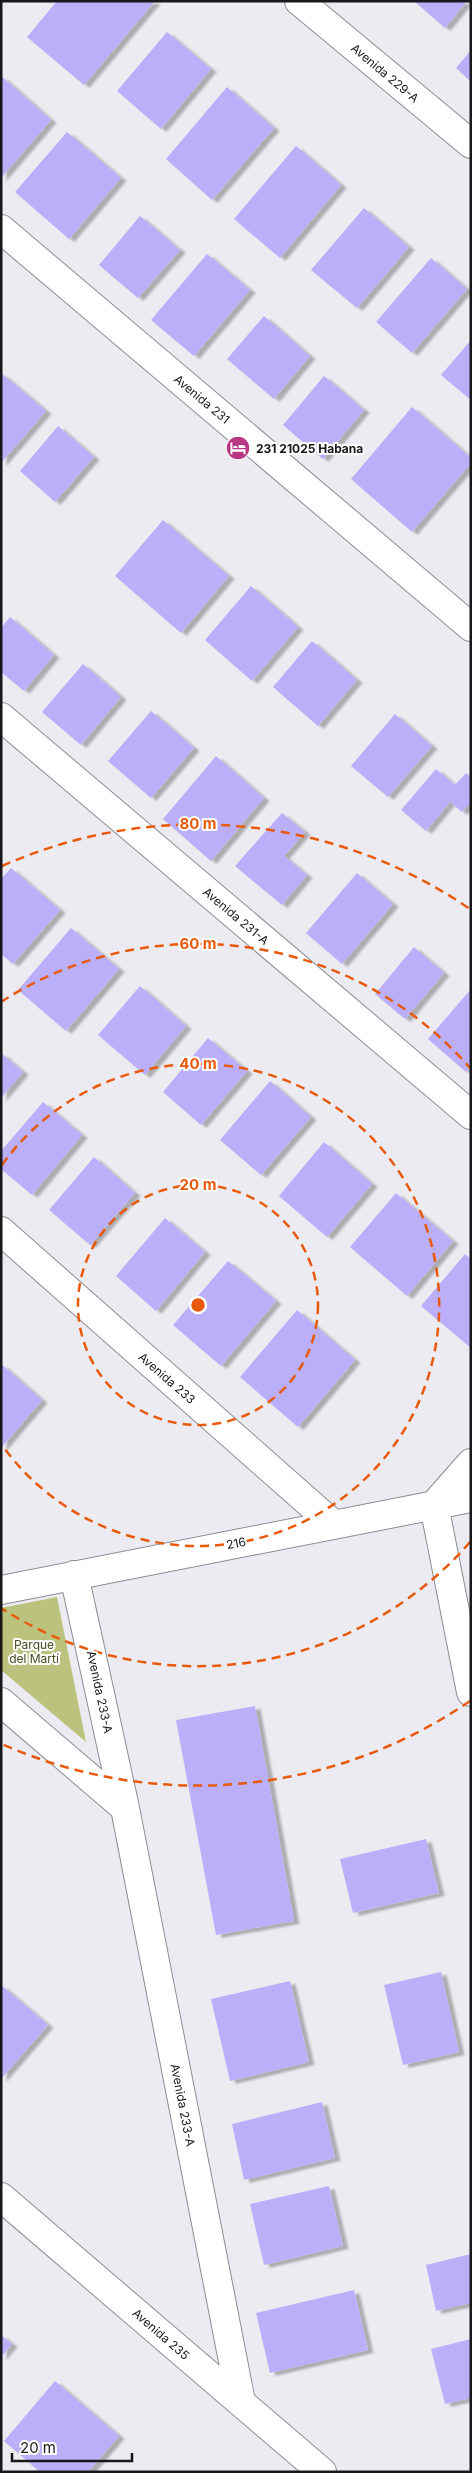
<svg xmlns="http://www.w3.org/2000/svg" width="472" height="2473" font-family="Inter,sans-serif">
<defs>
<filter id="shadow"><feDropShadow dx="5.5" dy="3" stdDeviation="1" flood-color="#0004"/></filter>
</defs>
<rect width="100%" height="100%" fill="#ecebf2"/>
<path fill="#bac27d" d="M57,1597L86,1742L1,1670V1608Z"/>
<path fill="#bbaff9" filter="url(#shadow)" d="M57,1H155L84,85L27,37Z
M414,1H467L445,28Z
M167,32L211,69L161,129L117,91Z
M471,50V82L456,68Z
M1,76L51,120L1,178Z
M227,87L274,128L212,200L166,159Z
M67,132L121,178L69,239L15,192Z
M296,146L341,185L280,258L234,219Z
M364,208L409,247L357,308L311,270Z
M140,216L180,250L138,298L99,265Z
M207,254L250,290L194,356L151,320Z
M431,258L467,289L412,353L376,322Z
M264,316L310,356L274,399L227,359Z
M471,340V400L441,375Z
M1,373L46,411L1,463Z
M324,376L364,410L323,459L283,425Z
M412,407L471,458V463L412,532L351,479Z
M58,426L94,457L55,502L20,471Z
M163,520L229,576L181,633L115,576Z
M251,586L298,627L252,681L205,640Z
M10,617L54,655L24,691L1,672V628Z
M312,641L357,680L318,726L273,687Z
M83,664L121,697L81,745L42,712Z
M151,711L194,748L151,798L108,761Z
M395,714L432,746L388,797L351,766Z
M216,756L264,798L211,861L163,819Z
M436,769L455,785L466,773L471,777V802L462,812L450,802L426,831L401,810Z
M282,813L305,832L284,856L307,875L282,905L235,866Z
M11,868L60,910L13,964L1,954V879Z
M357,873L393,904L342,964L306,933Z
M71,928L119,969L66,1031L18,990Z
M414,947L444,973L405,1019L375,994Z
M140,986L186,1026L145,1075L98,1035Z
M471,989V1066L466,1072L428,1039Z
M208,1038L247,1071L201,1125L163,1092Z
M1,1053L23,1072L1,1098Z
M270,1081L311,1117L261,1175L220,1140Z
M43,1102L82,1135L32,1195L1,1169V1151Z
M324,1142L372,1184L327,1237L279,1196Z
M94,1157L135,1193L90,1245L49,1210Z
M396,1193L453,1241L407,1296L350,1247Z
M165,1218L205,1252L156,1311L116,1276Z
M465,1254L471,1259V1348L421,1306Z
M228,1261L276,1301L221,1366L173,1325Z
M297,1310L355,1360L298,1427L240,1377Z
M1,1364L42,1400L1,1448Z
M255,1706L294,1921L216,1935L176,1720Z
M426,1839L439,1893L353,1913L340,1859Z
M441,1972L459,2052L403,2065L384,1985Z
M290,1981L309,2062L230,2081L211,1999Z
M1,1985L48,2025L1,2079Z
M322,2102L335,2158L244,2180L232,2124Z
M329,2186L343,2246L264,2265L250,2204Z
M471,2254V2303L436,2311L426,2265Z
M354,2290L368,2350L270,2373L256,2313Z
M1,2335L12,2344L1,2357Z
M471,2339V2398L445,2404L431,2349Z
M55,2381L119,2436L88,2472H40L4,2441Z"/>
<g fill="none" stroke-linecap="round" stroke-linejoin="round">
<g stroke="#8d8c92" stroke-width="30">
<path id="minor" d="M299,1L471,144
M1,229L471,627
M1,717L471,1115
M1,1231L333,1524
M471,1463L434,1505L471,1692
M74,1575L125,1808
M1,1590L471,1498
M1,1702L125,1808L241,2402
M1,2197L322,2472"/>
</g>
<use href="#minor" stroke="#fff" stroke-width="28"/>
</g>
<g fill="none" stroke="#e8590c" stroke-width="2.5" stroke-dasharray="9 6">
<circle cx="198" cy="1305" r="120"/>
<path d="M2 1165A241 241 0 1 1 2 1445"/>
<path d="M470 1542A361 361 0 0 1 1 1608M1 1002A361 361 0 0 1 470 1068"/>
<path d="M470 1701A481 481 0 0 1 2 1744M2 866A481 481 0 0 1 470 909"/>
</g>
<defs>
<g id="hotel-disc" transform="scale(1.25)"><circle r="9.5" fill="#b73783" stroke="#fff"/><path d="M-6-4.5h1.5V1H6V5H4.5V3h-9V5H-6ZM-4 0a1.8 1.8 0 1 1 3.6 0ZM.5 0V-2.5h3Q6-2.5 6 0Z" fill="#fff"/></g>
</defs>
<g fill-rule="evenodd">
<use href="#hotel-disc" x="238" y="448"/>
</g>
<g text-anchor="middle" dominant-baseline="central" stroke-width="4" stroke-linejoin="round" paint-order="stroke">
<g font-size="12" fill="#18171a" stroke="#fff">
<text transform="translate(385 73) rotate(40)">Avenida 229-A</text>
<text transform="translate(202 399) rotate(40)">Avenida 231</text>
<text transform="translate(236 916) rotate(40)">Avenida 231-A</text>
<text transform="translate(167 1378) rotate(41)">Avenida 233</text>
<text transform="translate(236 1543) rotate(-11)">216</text>
<text transform="translate(100 1692) rotate(78)">Avenida 233-A</text>
<text transform="translate(183 2105) rotate(79)">Avenida 233-A</text>
<text transform="translate(161 2334) rotate(41)">Avenida 235</text>
</g>
<g font-size="12" font-weight="bold" fill="#18171a" stroke="#fff" text-anchor="start">
<text x="256" y="448">231 21025 Habana</text>
</g>
<g font-size="12" fill="#464a1f" stroke="#fff">
<text x="34" y="1644">Parque<tspan x="34" dy="14">del Martí</tspan></text>
</g>
</g>
<circle cx="198" cy="1305" r="8" fill="#e8590c" stroke="#fff" stroke-width="2.5"/>
<g font-size="15" text-anchor="middle" font-weight="bold" fill="#e8590c" stroke="#fff" stroke-width="4" stroke-linejoin="round" paint-order="stroke">
<text x="198" y="829">80 m</text>
<text x="198" y="949">60 m</text>
<text x="198" y="1069">40 m</text>
<text x="198" y="1190">20 m</text>
</g>
<rect width="472" height="2473" fill="none" stroke="#18171a" stroke-width="5"/>
<path d="M12 2453v8h120v-8" fill="none" stroke="#18171a" stroke-width="2.5"/>
<text x="20" y="2453" font-size="15" fill="#18171a" stroke="#ffffff" stroke-width="4" paint-order="stroke">20 m</text>
</svg>
